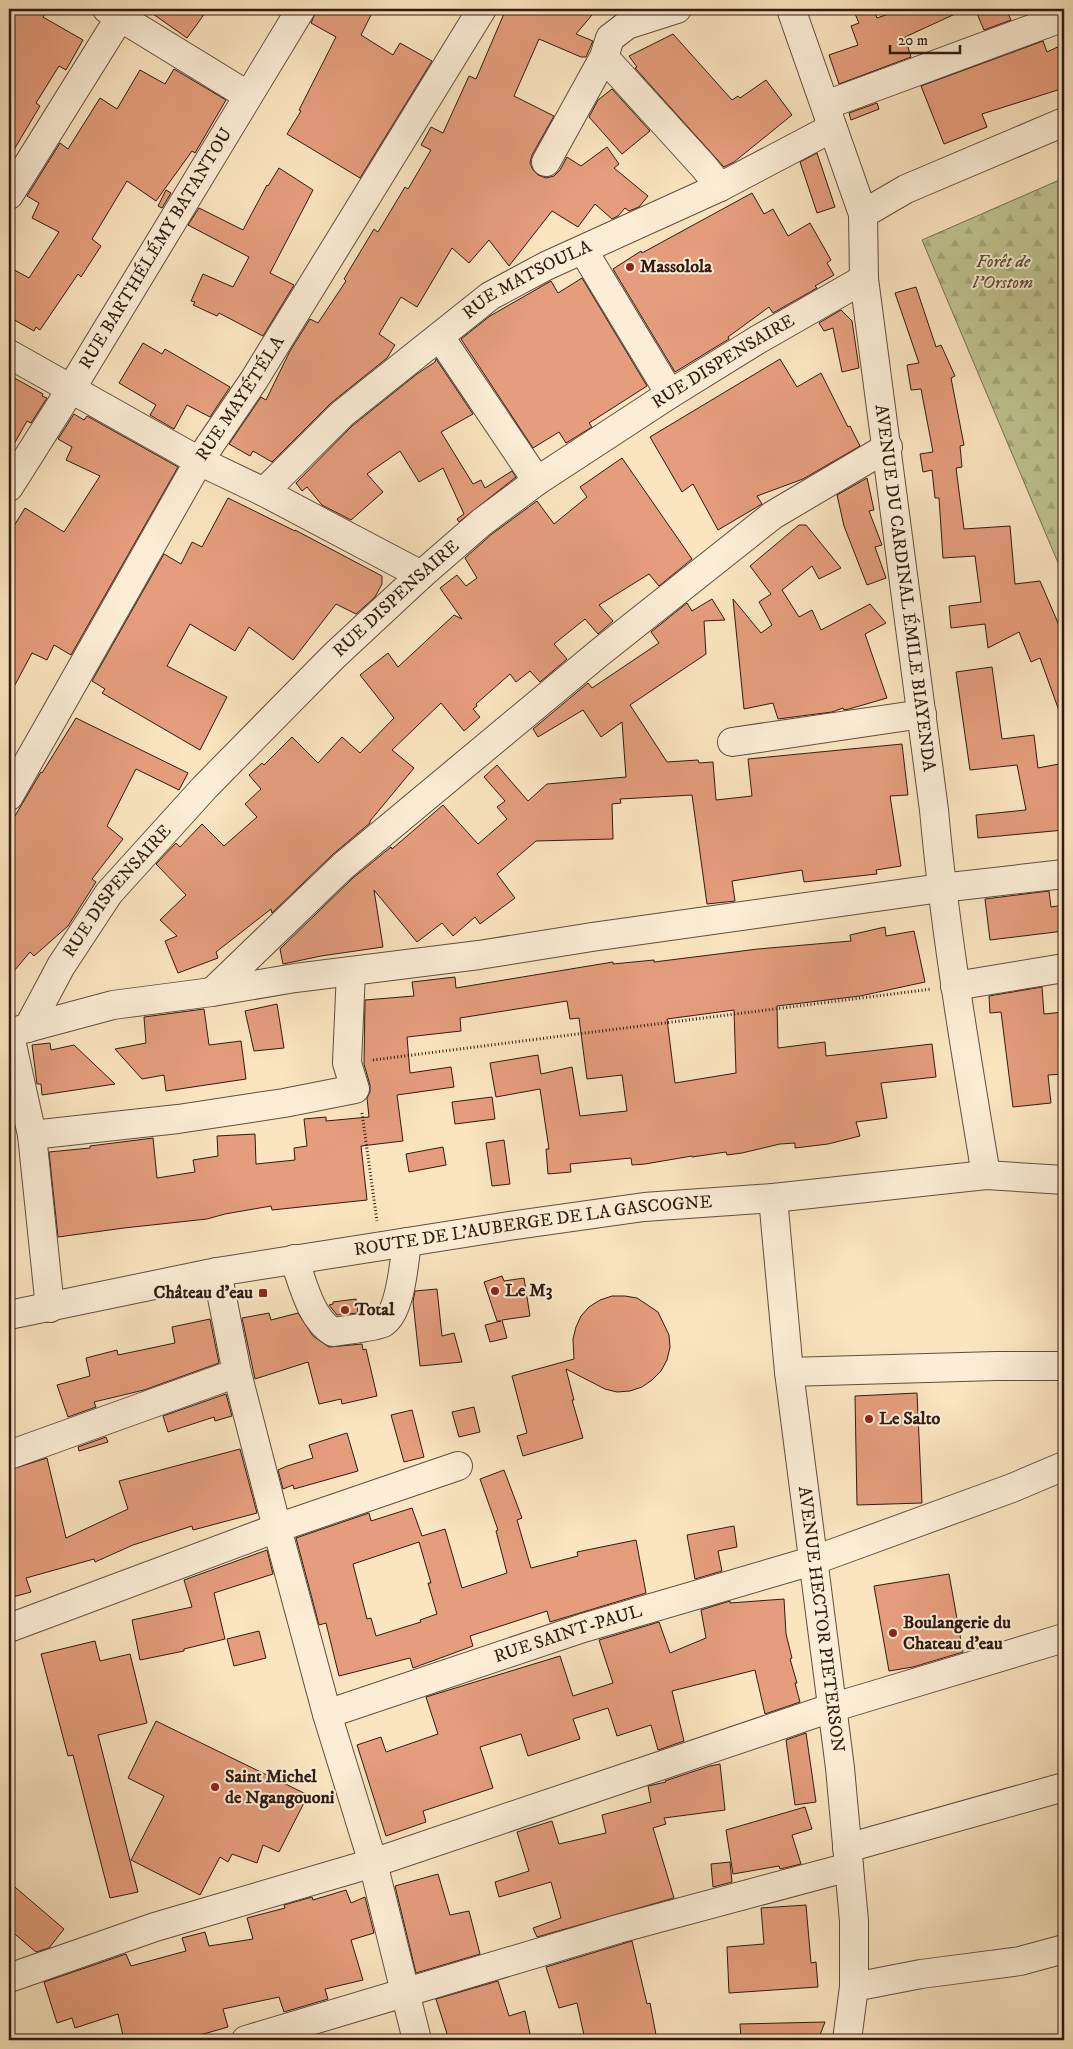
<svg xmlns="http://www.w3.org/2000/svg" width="1073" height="2049" font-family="'IM FELL DW Pica',serif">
<defs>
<pattern id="forest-firs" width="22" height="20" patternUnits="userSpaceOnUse" patternTransform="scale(1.25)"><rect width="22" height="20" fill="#bfc491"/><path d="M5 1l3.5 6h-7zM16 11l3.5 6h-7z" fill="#a4a87c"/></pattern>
</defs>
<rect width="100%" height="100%" fill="#fae5c0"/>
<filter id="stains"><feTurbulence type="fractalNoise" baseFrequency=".004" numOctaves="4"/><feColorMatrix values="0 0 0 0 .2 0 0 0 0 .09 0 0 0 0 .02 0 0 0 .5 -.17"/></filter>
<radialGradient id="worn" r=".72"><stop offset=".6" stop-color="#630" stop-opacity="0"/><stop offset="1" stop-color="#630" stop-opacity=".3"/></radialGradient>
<path fill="url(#forest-firs)" stroke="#786f52" d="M1064,178V577L922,240Z"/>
<path fill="#e59d7d" stroke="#301a12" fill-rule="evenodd" d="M9,9H48L43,17L83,40L66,70L59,66L36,103L40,106L9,158Z
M146,9H208L187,38Z
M317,9H374L361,35L393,55L400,43L432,61L360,178L287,134L301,111L299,110L336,37L311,23Z
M506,9H597L576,34L593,41L586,57H581L539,39L514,96L554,116L532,155L530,163L533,170L538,175L546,178L554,176L560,170L567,157L581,166L607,147L619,164L614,168L648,196L639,207L629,211L625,208L618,216L612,219L595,204L578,227L552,211L509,266L489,240L469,263L452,248L417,307L401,297L379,334L395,345L387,358L331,403L272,462L253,451L250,456L229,444L261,397L266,400L290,351L310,319L318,323L346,281L344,279L374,229L378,232L405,187L408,189L431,150L421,145L431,127L443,133L469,76L476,79Z
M853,9H873L877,18L903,9H966L905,37L911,57L839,84L829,55L858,45L851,26L859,23Z
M975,9H1006L1011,20L984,30Z
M673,34L732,100L738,96L740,98L766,80L792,115L734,162L724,167L635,68L637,67L629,56Z
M1043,41L1047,52L1064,44V88L982,114L987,127L944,144L921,86Z
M174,69L226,100L195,153L192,151L156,201L127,181L92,239L101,246L81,277L78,274L40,330L36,327L34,331L9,317V267L29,278L59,232L32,218L39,203L27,196L60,143L68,149L100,98L117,109L140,70L165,84Z
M612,89L650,131L622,154L589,117L598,100Z
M877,103L879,109L851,120L849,113Z
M817,153L835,207L817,213L800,162Z
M279,168L313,190L270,273L294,285L263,336L219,313L217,316L193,305L195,302L191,301L203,274L233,287L249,257L188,225L199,208L243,230L267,185L268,186Z
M166,190L171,193L162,208L158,206Z
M752,193L764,214L773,209L788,236L810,223L831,260L827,263L834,275L815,286L817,288L773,313L769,307L728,337L729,339L675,372L613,269L641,251L642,253Z
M582,278L647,386L589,423L592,427L566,443L559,432L533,448L461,339L490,316L551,281L558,293Z
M916,287L936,347L941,345L955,376L951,378L964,445L960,446L962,467L956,468L964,529L1010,526L1015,584L1040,581L1064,637V719H1062L1040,658L1031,662L1019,632L988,648L985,624L951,628L949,606L981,602L975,556L943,558L939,498H935L932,470L923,472L920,454L933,452L921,389L911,390L907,365L919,363L895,293Z
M841,310L852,321L859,368L842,372L833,328L824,331L819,323Z
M143,343L162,354L165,349L230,387L210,417L187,405L174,429L150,415L156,405L119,383Z
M436,359L473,414L441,432L473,484L481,480L485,488L512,471L516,477L459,522L457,519L464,514L443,468L419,482L400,451L367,474L383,492L351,520L322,505L307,487L302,491L296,483L352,426L417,374L435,362Z
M780,359L797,387L821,373L848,427L850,426L860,446L803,479L757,496L762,504L718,530L693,484L682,492L650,437Z
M9,375L43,394L42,396L47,398L31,423L27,421L9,453Z
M74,414L84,420L87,416L178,467L71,655L54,645L47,660L32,653L9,696V534L25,508L64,532L100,476L66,460L72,447L58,439Z
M622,458L692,559L659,586L649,574L599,605L613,621L598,634L585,619L554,644L567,659L540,682L530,671L516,682L510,674L476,704L477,706L473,709L480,717L464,731L441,703L392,750L414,768L370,821V823L332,855L272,913L271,909L216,952L218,958L178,973L165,941L177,936L160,920L186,895L156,864L176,843L180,847L202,824L224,846L257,817L245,804L261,789L249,775L262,763L264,765L292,737L318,763L342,737L360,753L394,718L360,675L388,653L398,667L454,615L462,619L440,588L457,575L466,586L477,578L465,558L492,534L537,501L554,524L587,497L580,487Z
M867,478L874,510L869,511L882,545L875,547L886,578L867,585L844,526L837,495Z
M228,498L295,531V530L382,576V584L375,597L356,614L336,604L293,660L249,627L235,651L190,624L167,666L227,697L200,750L102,693L105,689L92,681L164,554L181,564L192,542L202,547Z
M799,525H806L841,568L819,579L812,566L782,590L799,617L812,610L821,630L870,604L886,623L865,634L887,698L849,709L844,710L843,708L832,712L778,719L773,703L744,709L733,599L761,633L772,625L759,602L771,594L750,566Z
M712,599L725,620L704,621L706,654L630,705L667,762L698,760L699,763L713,762L716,800L752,796L748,759L902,744L908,795L890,796L901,866L876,870L877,874L804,882L802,870L732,881L735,901L707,904L692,795L620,799L621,803L612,804L613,839L536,841L497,874L515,898L480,924L475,917L453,936L442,923L417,942L374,890L383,947L321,956L283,964L280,949L353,878L391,847L392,849L443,805L478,844L507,819L497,807L505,801L484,777L497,765L528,801L547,784L626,777L622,722L601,737L583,710L538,737L533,729L588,683L592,688L659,643L651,632L687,603L692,611Z
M992,667L1002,739L1034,735L1038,768L1064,763V830L978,838L976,815L1026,810L1017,765L970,770L956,672Z
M76,718L188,773L179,790L136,769L107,826L123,839L92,879L96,882L68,926L34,956L30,952L9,977V826L41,772L42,773Z
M1049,891L1051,907L1064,905V931L990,940L985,899Z
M885,927L886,936L914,931L925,982L860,996L777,1006L778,1048L825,1042L826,1056L932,1044L936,1077L881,1083L887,1118L856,1122L860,1136L828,1144L795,1148V1143L780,1144L742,1153L727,1155L726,1152L692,1157V1156L645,1164L632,1165L631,1158L570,1164L571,1172L548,1174L546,1149H549L540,1089L496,1097L490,1063L538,1055L541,1074L572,1067L580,1116L627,1111L622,1075L587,1079L579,1018L570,1019L567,1001L460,1018L461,1031L407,1037L410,1073L451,1067L454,1087L397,1095L403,1141L361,1146L367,1200L272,1210L271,1206L225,1214L207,1219L124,1228L58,1237L49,1152L90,1148V1146L153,1138L157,1178L195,1172L193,1160L218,1156L217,1136L255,1134L256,1164L295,1160L294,1148L307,1146L304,1119L326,1117V1121L369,1117L367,1098L370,1092V1085L364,1064L365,1000L414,996L412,982L455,977L456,988L613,962V964L654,960V962L758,949L851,941L850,935ZM734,1010L736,1073L675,1083L667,1019Z
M1042,987L1044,1014L1064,1012V1074L1048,1075L1051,1103L1013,1107L1001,1012L990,1013L989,996Z
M277,1004L284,1048L254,1051L245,1011Z
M204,1009L209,1045L241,1041L246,1079L166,1091L164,1075L142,1079L115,1049L146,1043L144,1017Z
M50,1043L51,1050L74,1045L115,1084L42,1095L41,1084H37L32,1045Z
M492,1097L495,1119L455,1124L452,1102Z
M504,1140L510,1184L492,1186L486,1143Z
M443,1147L446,1165L409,1172L406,1154Z
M502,1276L504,1281L524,1278L530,1316L502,1320L507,1338L490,1342L485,1325L501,1321H497L484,1282Z
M437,1289L442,1336L454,1333L462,1362L420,1366L413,1302L415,1291Z
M612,1296H625L637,1298L658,1312L669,1335L670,1347L667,1360L661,1371L652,1380L642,1387L630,1391L617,1392L605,1389L566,1369L574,1400H572L583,1438L523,1456L517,1436L527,1433L512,1376L574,1359L573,1339L576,1327L581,1316L589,1307L600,1300Z
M356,1299L358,1313L337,1315L329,1305L333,1304V1302Z
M269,1313L271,1320L298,1313L313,1336L329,1347L362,1344L363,1350L366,1349L377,1396L342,1404L341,1399L319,1404L308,1362L255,1379L242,1318Z
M210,1319L219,1363L144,1390L94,1402L96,1407L68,1417L57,1385L90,1376L86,1358L117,1350L118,1355L175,1343L172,1327Z
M917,1393L922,1503L857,1505L855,1396Z
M226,1394L232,1416L215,1421L214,1417L168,1432L163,1416Z
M474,1407L480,1432L459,1437L452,1412Z
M412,1410L424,1457L404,1462L391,1415Z
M347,1433L358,1471L294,1489L293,1485L283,1489L278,1470L287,1466L313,1458L309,1445Z
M106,1437L108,1442L79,1451L78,1447Z
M240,1449L257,1513L193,1530L192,1526L133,1545L95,1562L94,1559L26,1578L31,1592L9,1598V1470L47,1458L66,1538L128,1509L119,1481Z
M504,1470L522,1518L517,1520L531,1568L578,1556L577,1552L636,1540L646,1593L550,1622L547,1611L470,1636L473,1646L413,1668L410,1658L339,1676L326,1623L319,1625L296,1538L369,1513L371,1521L412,1508L422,1536L445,1529L462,1588L507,1573L496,1531L498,1530L480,1479ZM419,1542L431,1583H428L437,1614L420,1620L421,1622L376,1636L371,1618L367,1619L353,1564Z
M734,1526L737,1547L718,1551L722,1571L695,1579L687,1535Z
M267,1550L273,1574L214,1593L225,1639L184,1649V1651L140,1660L132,1620L192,1607L184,1580Z
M949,1574L963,1652L913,1667L889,1671L874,1586Z
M784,1599L786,1634L792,1658L790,1659L797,1683H795L800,1702L765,1714L755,1670L672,1691L684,1741L658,1750L651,1725L617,1736L608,1708L573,1719L580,1739L528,1756L521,1734L480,1747L493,1788L423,1811L426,1822L386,1836L357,1745L381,1737L386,1752L438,1734L426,1697L560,1656L573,1696L613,1683L599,1640L659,1622L670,1653L706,1638L701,1610L730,1601V1603Z
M259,1631L266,1658L234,1666L227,1639Z
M95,1641L100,1661L130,1654L147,1723L98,1735L138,1892L110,1898L73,1755L68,1756L41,1654Z
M156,1721L308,1795L279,1852L263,1845L257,1863L232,1854L228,1862L220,1857L200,1895L131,1860L164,1796L128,1778Z
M806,1733L816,1802L795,1805L786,1740Z
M720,1764L725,1810L664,1818L666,1824L653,1828L674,1898L537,1937L533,1928L561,1918L551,1882L499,1897L495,1882L529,1871L517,1832L552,1821L559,1844L606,1833L602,1815L651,1802L648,1786L666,1782L665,1781L710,1766Z
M805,1807L812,1829L792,1835L801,1864L780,1869L779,1866L733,1874L726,1830Z
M730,1862L732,1882L713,1887L711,1864Z
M438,1874L450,1915L469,1911L480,1954L416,1973L395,1886Z
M9,1882L64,1929L49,1948L36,1952L9,1929Z
M346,1890L351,1903L365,1897L374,1933L351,1940L363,1980L325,1989L328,1999L284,2012L279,1997L223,2009L228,2027L200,2035L202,2040H124L118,2014L75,2028L72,2018L57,2023L44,1982L126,1954L131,1966L186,1951L182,1938L205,1932L209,1946L253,1939L247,1918L285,1908L284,1905L312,1897L313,1900Z
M806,1905L811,1963L816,1962L818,1987L729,1993L727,1947L764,1944L761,1908Z
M632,1941L647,2004L650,2003L657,2040H585L577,2003L559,2008L546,1967Z
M498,1981L509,2016L525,2011L530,2034L506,2040H449L436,1999Z
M825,2022L818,2040H741L740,2024Z"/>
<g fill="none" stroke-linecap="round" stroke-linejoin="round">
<g stroke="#624d3e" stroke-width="30">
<g id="minor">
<path d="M107,9L247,95"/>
<path id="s1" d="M791,9L863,214L864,279L934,810C945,933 966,1054 986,1175"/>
<path d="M604,57L704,167L720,187"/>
<path d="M826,105L1064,17"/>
<path d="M546,162L604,57L610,38L627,25L677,9"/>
<path d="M9,195L125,9"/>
<path d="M863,214L906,189L1064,122"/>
<path d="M583,250L670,394"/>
<path d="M440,337L537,481"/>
<path d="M9,354L199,461L264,492L421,575"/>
<path id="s2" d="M9,487L71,389L301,9"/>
<path id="s3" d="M264,492L342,414L490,296L546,266L720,187L832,128"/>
<path d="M732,742L922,714"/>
<path id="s4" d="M9,796L199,461L254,380L482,9"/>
<path d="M955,986L1064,968"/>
<path d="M212,992L343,866L599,653L773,515L888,447"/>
<path id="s5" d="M28,1028L61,966L109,893L205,787L334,656L421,575L482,522L537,481L670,394L759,339L864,279"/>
<path d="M9,1031L32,1135L50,1308"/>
<path d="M16,1031L113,1005L212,992L295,978L479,955L592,937L941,888L1064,874"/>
<path d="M32,1135L178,1119L284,1103L355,1089L347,1063L351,971"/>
<path id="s6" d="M773,1198L789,1372L840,1768L854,1921V1987L847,2040"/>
<path d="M294,1259C303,1283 310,1318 333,1332C343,1330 376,1327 383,1323C401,1312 404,1262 407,1242"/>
<path d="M217,1272L237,1373L277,1528L327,1714L373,1863L417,2040"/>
<path id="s7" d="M9,1315L217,1272L509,1226L644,1207L773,1198L986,1175L1064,1180"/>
<path d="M789,1372L996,1366H1064"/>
<path d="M9,1455L237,1373"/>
<path d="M9,1628L277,1528L458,1466"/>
<path id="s8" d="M327,1714L583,1628L812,1561L1012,1488L1064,1466"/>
<path d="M847,1848L1064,1787"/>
<path d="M9,1978L155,1927L373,1863L831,1708L1064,1638"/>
<path d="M854,1987L921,1974L1020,1961L1064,1949"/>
<path d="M246,2040L618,1929L849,1867"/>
</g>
</g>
<path stroke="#301a12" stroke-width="3" stroke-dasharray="1 2.5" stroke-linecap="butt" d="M373,1060L932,989
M362,1113L377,1221"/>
<use href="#minor" stroke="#fceed6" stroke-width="28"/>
</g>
<g fill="#8f2418" stroke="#fceed6" stroke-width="2">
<circle cx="630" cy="267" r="5"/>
<circle cx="495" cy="1291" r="5"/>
<rect x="258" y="1288" width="10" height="10" rx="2.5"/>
<circle cx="345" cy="1310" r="5"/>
<circle cx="869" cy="1419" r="5"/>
<circle cx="893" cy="1633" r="5"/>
<circle cx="215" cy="1787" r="5"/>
</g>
<g text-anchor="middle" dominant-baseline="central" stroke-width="4" stroke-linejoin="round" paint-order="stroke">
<g font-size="18" fill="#301a12" stroke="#fceed6">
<text stroke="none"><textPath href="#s2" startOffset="280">RUE BARTHÉLÉMY BATANTOU</textPath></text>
<text stroke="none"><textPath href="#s3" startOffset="340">RUE MATSOULA</textPath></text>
<text stroke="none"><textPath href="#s5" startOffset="974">RUE DISPENSAIRE</textPath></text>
<text stroke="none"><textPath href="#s4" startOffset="460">RUE MAYÉTÉLA</textPath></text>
<text stroke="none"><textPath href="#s1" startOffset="594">AVENUE DU CARDINAL ÉMILE BIAYENDA</textPath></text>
<text stroke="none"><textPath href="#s5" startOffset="569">RUE DISPENSAIRE</textPath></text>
<text stroke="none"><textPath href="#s5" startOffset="164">RUE DISPENSAIRE</textPath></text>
<text stroke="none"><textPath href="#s7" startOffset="532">ROUTE DE L'AUBERGE DE LA GASCOGNE</textPath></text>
<text stroke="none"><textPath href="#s6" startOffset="424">AVENUE HECTOR PIETERSON</textPath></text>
<text stroke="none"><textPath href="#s8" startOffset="254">RUE SAINT-PAUL</textPath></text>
</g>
<g font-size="18" font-style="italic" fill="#5b4d38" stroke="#fceed6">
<text x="1003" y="262">Forêt de<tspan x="1003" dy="21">l'Orstom</tspan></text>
</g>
<g font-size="18" font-weight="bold" fill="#301a12" stroke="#fceed6" text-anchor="start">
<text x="640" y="267">Massolola</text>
<text x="505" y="1291">Le M3</text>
<text x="253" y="1293" text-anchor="end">Château d'eau</text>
<text x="355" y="1310">Total</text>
<text x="879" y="1419">Le Salto</text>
<text x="903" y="1623">Boulangerie du<tspan x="903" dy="21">Chateau d'eau</tspan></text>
<text x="225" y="1777">Saint Michel<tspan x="225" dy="21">de Ngangouoni</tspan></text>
</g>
</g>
<rect width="1073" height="2049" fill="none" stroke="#fae5c0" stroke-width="30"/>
<rect x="10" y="10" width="1053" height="2029" fill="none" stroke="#301a12" stroke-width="2.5"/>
<rect x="15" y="15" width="1043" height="2019" fill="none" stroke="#301a12"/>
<path d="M890 45v8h70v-8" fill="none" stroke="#301a12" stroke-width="2.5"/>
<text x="898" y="45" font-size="15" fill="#301a12" stroke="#fceed6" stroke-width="4" paint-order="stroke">20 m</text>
<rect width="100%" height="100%" filter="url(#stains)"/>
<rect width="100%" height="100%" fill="url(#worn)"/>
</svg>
